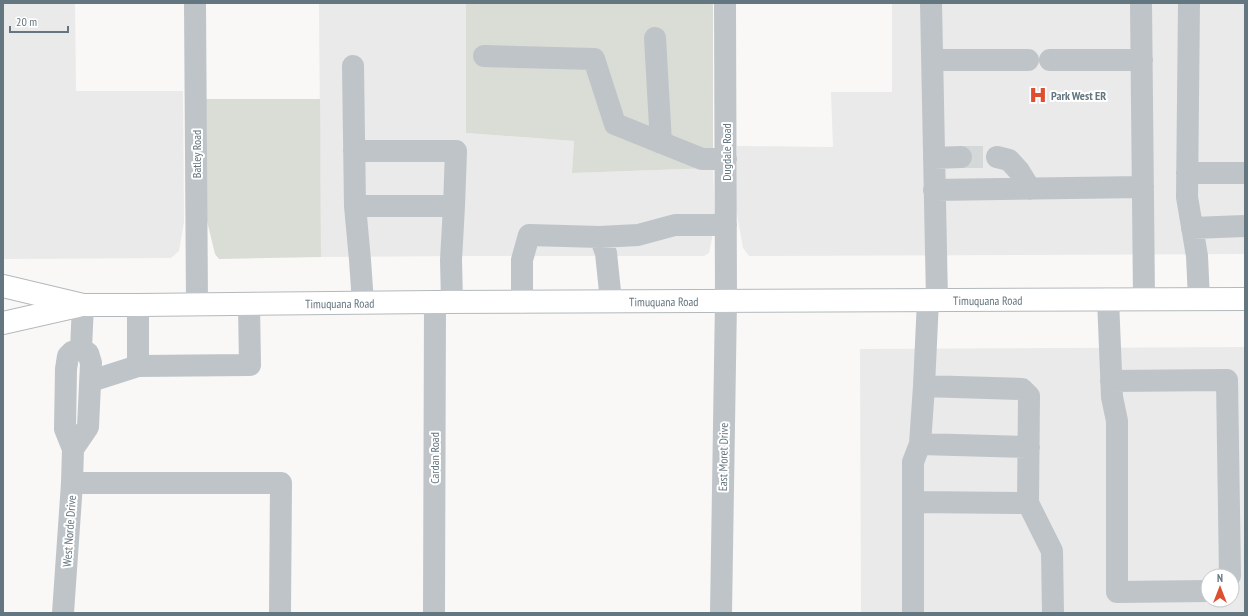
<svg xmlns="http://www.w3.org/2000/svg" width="1248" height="616" font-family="'PT Sans Narrow',sans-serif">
<rect width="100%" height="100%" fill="#f9f8f6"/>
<path fill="#e9eae9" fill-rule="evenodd" d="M3,3H75L76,91H183L184,222L179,251L171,258L3,259Z
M319,3H466V133L574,141L572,173L713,168L715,223L709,253L704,256H466L321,257Z
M892,3H1245V254L749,256L743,248L736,209L737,146L833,147L831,92H892Z
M1245,347V613H861L860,349ZM1208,576H1232V600H1208Z"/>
<path fill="#d9ddd5" d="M466,3H713V168L572,173L574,141L466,133Z
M206,99H320L321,257L219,259L215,254L207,221Z"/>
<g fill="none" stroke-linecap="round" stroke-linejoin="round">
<path stroke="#d4d8d8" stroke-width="22" stroke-dasharray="22 11" stroke-linecap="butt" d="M961,157H997"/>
<g stroke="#b3b9bc" stroke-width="24">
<g id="major">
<path id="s1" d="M3,286L83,305H138L435,302L1245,299"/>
<path d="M3,323L78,306"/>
</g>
</g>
<path stroke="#bfc4c8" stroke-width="22" d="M195,3L197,304
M931,3L937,300
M1141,3L1144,299
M1189,3L1187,197L1197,256L1199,299
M655,38L661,143
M484,56L594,59L615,124L702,159H726
M933,60H1028
M1050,60H1142
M353,66L355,206L360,260L363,303
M354,151H456L454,206
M997,157L1009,160L1019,171L1030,189
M934,158L961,157
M1187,173H1245
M934,190L1143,187
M355,206H454L451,260L452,302
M1192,228L1245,226
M600,237L638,235L675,225H726
M1108,299L1112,397L1117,421V592L1208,591
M522,302V260L529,235L600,237L606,253L611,301
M138,305V366L250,365L249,304
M81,349L83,305
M91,381L138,366
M1111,381L1227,380L1230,576
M924,386L1022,389L1029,396L1028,503L1052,551L1053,613
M920,444L1029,447
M72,483H281L280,613
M913,502L1028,503
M63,613L72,483L73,449L65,429L66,369L68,356L72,352L81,349L88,353L91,363L88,427L73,449
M434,613L435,302
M721,613L726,301L725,3
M913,613V462L920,444L924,386L928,300"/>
<use href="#major" stroke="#fff" stroke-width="22"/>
</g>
<defs>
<g id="hospital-bare" transform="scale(1.38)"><path d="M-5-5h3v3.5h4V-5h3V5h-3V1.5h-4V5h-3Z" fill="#de4f30" stroke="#fff" stroke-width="2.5" paint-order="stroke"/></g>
</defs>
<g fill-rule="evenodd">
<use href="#hospital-bare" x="1038" y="95"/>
</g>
<g text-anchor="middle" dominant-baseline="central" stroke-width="4" stroke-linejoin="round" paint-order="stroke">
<g font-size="12" font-weight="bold" fill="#647680" stroke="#fff" text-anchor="start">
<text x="1051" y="95">Park West ER</text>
</g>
<g font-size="12" fill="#647680" stroke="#fff">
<text transform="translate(726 152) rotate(-90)">Dugdale Road</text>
<text transform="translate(196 154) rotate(-90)">Batley Road</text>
<text stroke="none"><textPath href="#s1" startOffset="987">Timuquana Road</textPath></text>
<text stroke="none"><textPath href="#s1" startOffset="663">Timuquana Road</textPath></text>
<text stroke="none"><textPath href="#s1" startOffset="339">Timuquana Road</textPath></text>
<text transform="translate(723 457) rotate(-89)">East Moret Drive</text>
<text transform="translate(434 458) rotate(-90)">Cardan Road</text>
<text transform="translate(69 531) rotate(-86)">West Norde Drive</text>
</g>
</g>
<rect width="1248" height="616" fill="none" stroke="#647680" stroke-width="8"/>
<g transform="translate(1220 588)"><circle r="19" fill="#ffffff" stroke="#c1c8cc"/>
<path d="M0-3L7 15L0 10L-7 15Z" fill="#de4f30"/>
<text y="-6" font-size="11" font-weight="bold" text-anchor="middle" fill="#647680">N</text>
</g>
<path d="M10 26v6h58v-6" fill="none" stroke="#647680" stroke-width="2"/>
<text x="16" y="26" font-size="12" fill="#647680" stroke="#ffffff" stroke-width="3" paint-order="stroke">20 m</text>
</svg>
